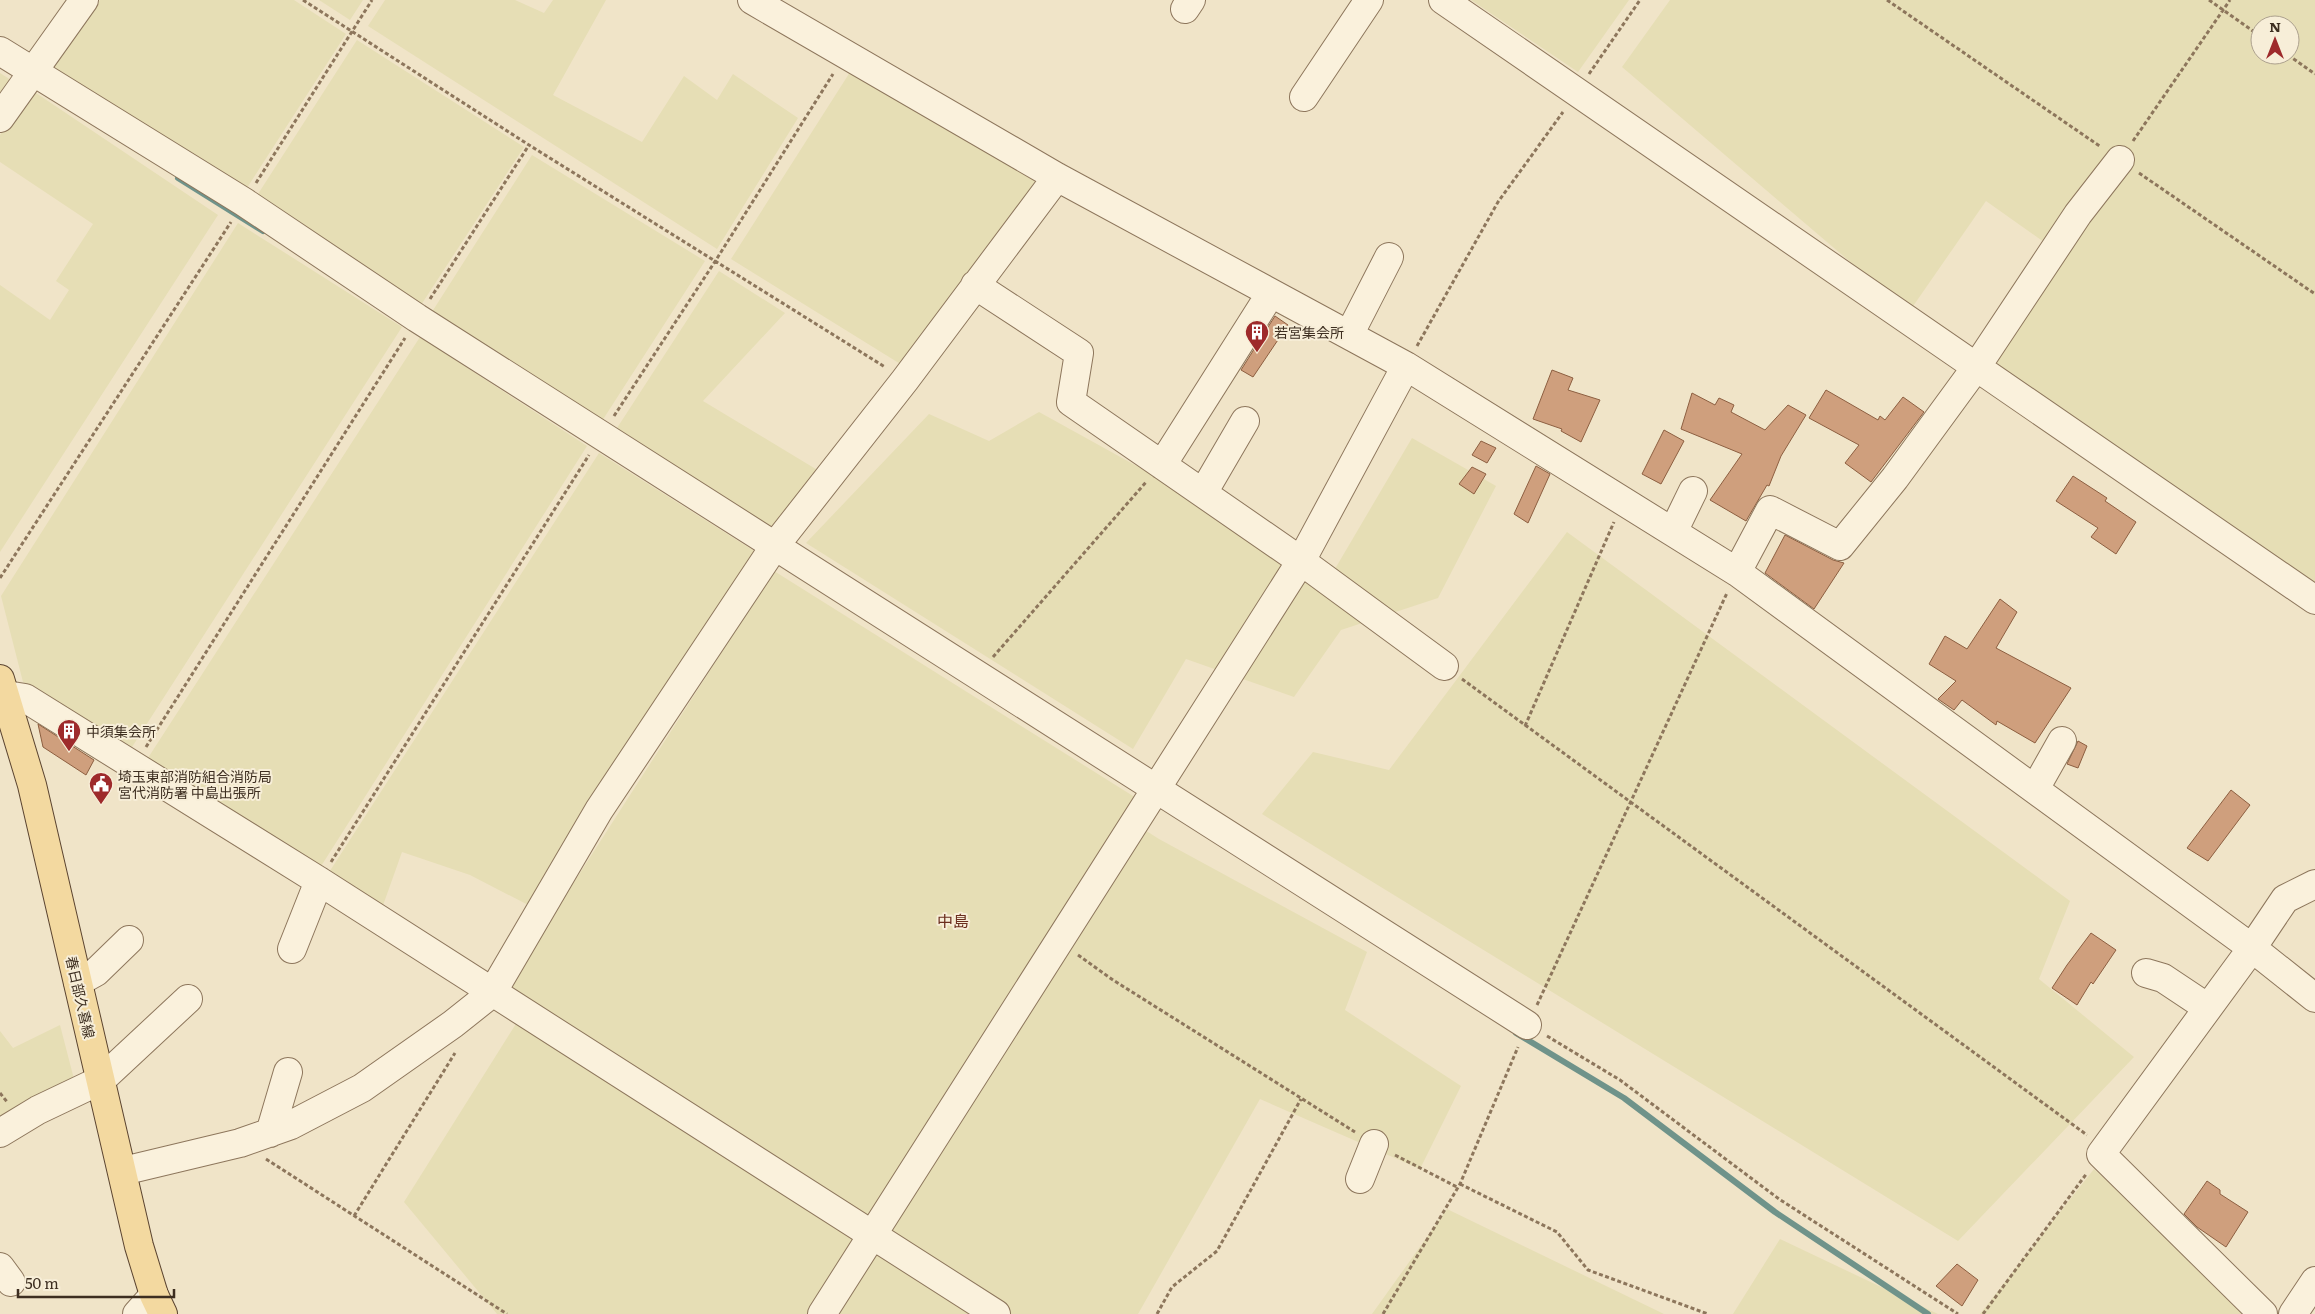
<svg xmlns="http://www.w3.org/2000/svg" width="2315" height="1314" font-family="Literata,'Noto Sans JP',serif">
<rect width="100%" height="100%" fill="#f0e4c8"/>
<path fill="#e6deb5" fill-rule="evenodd" d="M100,0H294L346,34L245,191L53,67Z
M319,0H363L350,20Z
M385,0H515L544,13L553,0H606L553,95L642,142L684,76L717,100L733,74L798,118L717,249L368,26Z
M1471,0H1629L1578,72Z
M1670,0H2315V591L1985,360L2058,252L1986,201L1909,312L1622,67ZM2260,25H2290V55H2260Z
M357,40L524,147L421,305L272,208L258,194Z
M852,69L1045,181L902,365L731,259Z
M0,73L14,82L0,101Z
M30,89L218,215L0,552V285L50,320L69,290L56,281L93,224L0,162V135Z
M532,155L705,261L602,421L430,315Z
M238,223L402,327L132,747L23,682L1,596Z
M719,271L785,313L703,401L824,474L777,534L617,428Z
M420,337L587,446L318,871L146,761Z
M1039,412L1332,574L1412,438L1496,486L1438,598L1341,630L1294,697L1186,659L1133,749L806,543L929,414L989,441Z
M599,453L759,554L534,908L470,875L402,852L381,911L326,877Z
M1567,532L2070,901L2039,979L2134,1057L1958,1241L1262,814L1313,752L1389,770Z
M774,571L1141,801L1129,820L1159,839L1367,952L1345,1010L1461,1086L1420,1169L1260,1099L1138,1314H497L404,1202L529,1003L506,988Z
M60,1025L75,1083L0,1123V1031L13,1048Z
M2094,1169L2257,1314H1980Z
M1447,1209L1664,1314H1372Z
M1780,1239L1938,1314H1733Z"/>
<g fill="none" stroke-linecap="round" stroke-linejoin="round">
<path stroke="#6f938a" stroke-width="6" d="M178,178L263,231
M1516,1033L1624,1098L1775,1212L1928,1314"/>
</g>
<path fill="#cf9f7d" stroke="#8d5f41" d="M1275,316L1288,325L1253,377L1241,370Z
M1552,370L1573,378L1568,390L1600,400L1581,442L1561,431L1562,429L1533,419Z
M1826,390L1878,420L1880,416L1885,420L1903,397L1924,412L1871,482L1845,463L1859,445L1809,418Z
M1692,393L1715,405L1719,398L1734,405L1731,412L1765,430L1788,405L1806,415L1781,456L1769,486L1767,485L1746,521L1710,500L1742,454L1681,429Z
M1664,430L1684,441L1661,484L1642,474Z
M1481,441L1496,448L1487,463L1472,455Z
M1536,466L1550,474L1528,523L1514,514Z
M1472,467L1486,474L1474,494L1459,484Z
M2073,476L2107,498L2105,501L2136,522L2116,554L2091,537L2098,528L2056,501Z
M1785,535L1833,560L1844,563L1814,609L1765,573Z
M2000,599L2017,612L1996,648L2071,688L2035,743L1997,721L1996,725L1962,700L1954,710L1938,699L1956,681L1929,664L1945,636L1967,649Z
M38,724L94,760L86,775L43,747Z
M2078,741L2087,746L2078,768L2067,764Z
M2231,790L2250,805L2208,861L2187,848Z
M2091,933L2116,950L2093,984L2091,982L2077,1005L2052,988L2067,965Z
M2207,1181L2220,1190V1194L2248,1212L2226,1247L2197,1227L2184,1214Z
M1957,1264L1978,1280L1962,1306L1936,1286Z"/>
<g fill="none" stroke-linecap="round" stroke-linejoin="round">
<g stroke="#8d765c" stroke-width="30">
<path id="minor" d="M752,0L1057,177L1406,366L1737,572L2252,948L2315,998
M1443,0L2315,600
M1185,9L1191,0
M0,51L244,202L417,318L1527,1025
M1304,97L1369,0
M0,118L84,0
M975,285L1079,353L1071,402L1301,561L1444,666
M1349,335L1389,257
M1162,465L1271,293
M1203,493L1245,421
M1673,532L1693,491
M1737,572L1770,510L1840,546L1895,478L1977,366L2078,214L2120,160
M6,695L25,698L319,881L996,1314
M2035,789L2062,741
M292,949L319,881
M2146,973L2163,978L2208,1008
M78,982L96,972L129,940
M0,1133L38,1110L101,1080L188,999
M270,1133L288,1072
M123,1171L240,1143L291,1125L362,1088L453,1024L492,993L599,810L774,547L905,380L1057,177
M1360,1179L1374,1144
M0,1267L11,1282
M137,1314L154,1295
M822,1314L1301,561L1406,366
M2263,1314L2101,1154L2252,948L2285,899L2315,884
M2293,1314L2315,1281"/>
</g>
<g stroke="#5b4430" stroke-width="30">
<path id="major" d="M0,679L32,785L139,1246L154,1295L163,1314"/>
</g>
<path stroke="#8d765c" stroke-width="3" stroke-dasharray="4 2.5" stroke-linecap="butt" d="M303,0L529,145L885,367
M1887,0L2101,147
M2209,0L2260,36
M2288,55L2315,74
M1589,74L1640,0
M2133,141L2230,0
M2139,173L2315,294
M256,183L372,0
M430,299L529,145
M1417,346L1498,202L1563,112
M614,416L716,260L833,74
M0,578L231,222
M993,657L1147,481
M1462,679L2087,1135
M1525,726L1614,522
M146,747L405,338
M331,862L589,455
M1078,955L1113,980L1355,1132
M1537,1005L1727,593
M1547,1036L1620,1080L1779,1199L1958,1314
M0,1093L8,1103
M1395,1155L1457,1187
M266,1159L507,1314
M1460,1184L1557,1232L1588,1270L1708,1314
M354,1216L455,1053
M1157,1314L1172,1287L1217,1251L1301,1099
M1383,1314L1460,1184L1518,1047
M1983,1314L2087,1173"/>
<use href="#minor" stroke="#faf1dc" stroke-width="28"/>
<use href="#major" stroke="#f3d9a0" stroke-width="28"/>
</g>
<defs>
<g id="building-pin" transform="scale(1.25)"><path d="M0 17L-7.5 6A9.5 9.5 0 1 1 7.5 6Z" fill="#9e2a2b" stroke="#f7eed8"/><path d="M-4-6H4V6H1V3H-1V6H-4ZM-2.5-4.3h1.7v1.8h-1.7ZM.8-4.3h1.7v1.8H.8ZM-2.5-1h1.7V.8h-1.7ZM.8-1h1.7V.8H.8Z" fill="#fff"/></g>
<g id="civic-pin" transform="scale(1.25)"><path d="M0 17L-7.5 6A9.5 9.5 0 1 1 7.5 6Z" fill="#9e2a2b" stroke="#f7eed8"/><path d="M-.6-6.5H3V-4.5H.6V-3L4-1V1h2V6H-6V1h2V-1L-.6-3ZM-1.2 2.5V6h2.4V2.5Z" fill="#fff"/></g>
</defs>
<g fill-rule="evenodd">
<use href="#building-pin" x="1257" y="332"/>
<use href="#building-pin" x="69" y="731"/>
<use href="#civic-pin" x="101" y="784"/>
</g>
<g text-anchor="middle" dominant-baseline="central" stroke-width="4" stroke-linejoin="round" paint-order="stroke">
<g font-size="14" fill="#3d2e20" stroke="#f7eed8" text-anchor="start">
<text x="1274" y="332">若宮集会所</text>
<text x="86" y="731">中須集会所</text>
<text x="118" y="776">埼玉東部消防組合消防局<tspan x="118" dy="16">宮代消防署 中島出張所</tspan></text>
</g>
<g font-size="14" fill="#3d2e20" stroke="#f7eed8">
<text transform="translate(81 997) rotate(77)">春日部久喜線</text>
</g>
<g font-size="16" fill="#6b2e1e" stroke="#f7eed8">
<text x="953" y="920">中島</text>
</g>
</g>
<g transform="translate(2275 40)"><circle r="24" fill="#f7eed8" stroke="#ada18e"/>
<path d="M0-4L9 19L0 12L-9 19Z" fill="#9e2a2b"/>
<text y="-8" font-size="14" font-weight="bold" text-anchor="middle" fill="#3d2e20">N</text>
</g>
<path d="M18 1289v8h156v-8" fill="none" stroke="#3d2e20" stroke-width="2.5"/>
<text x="25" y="1289" font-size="15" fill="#3d2e20" stroke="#f7eed8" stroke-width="4" paint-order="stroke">50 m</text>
</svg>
